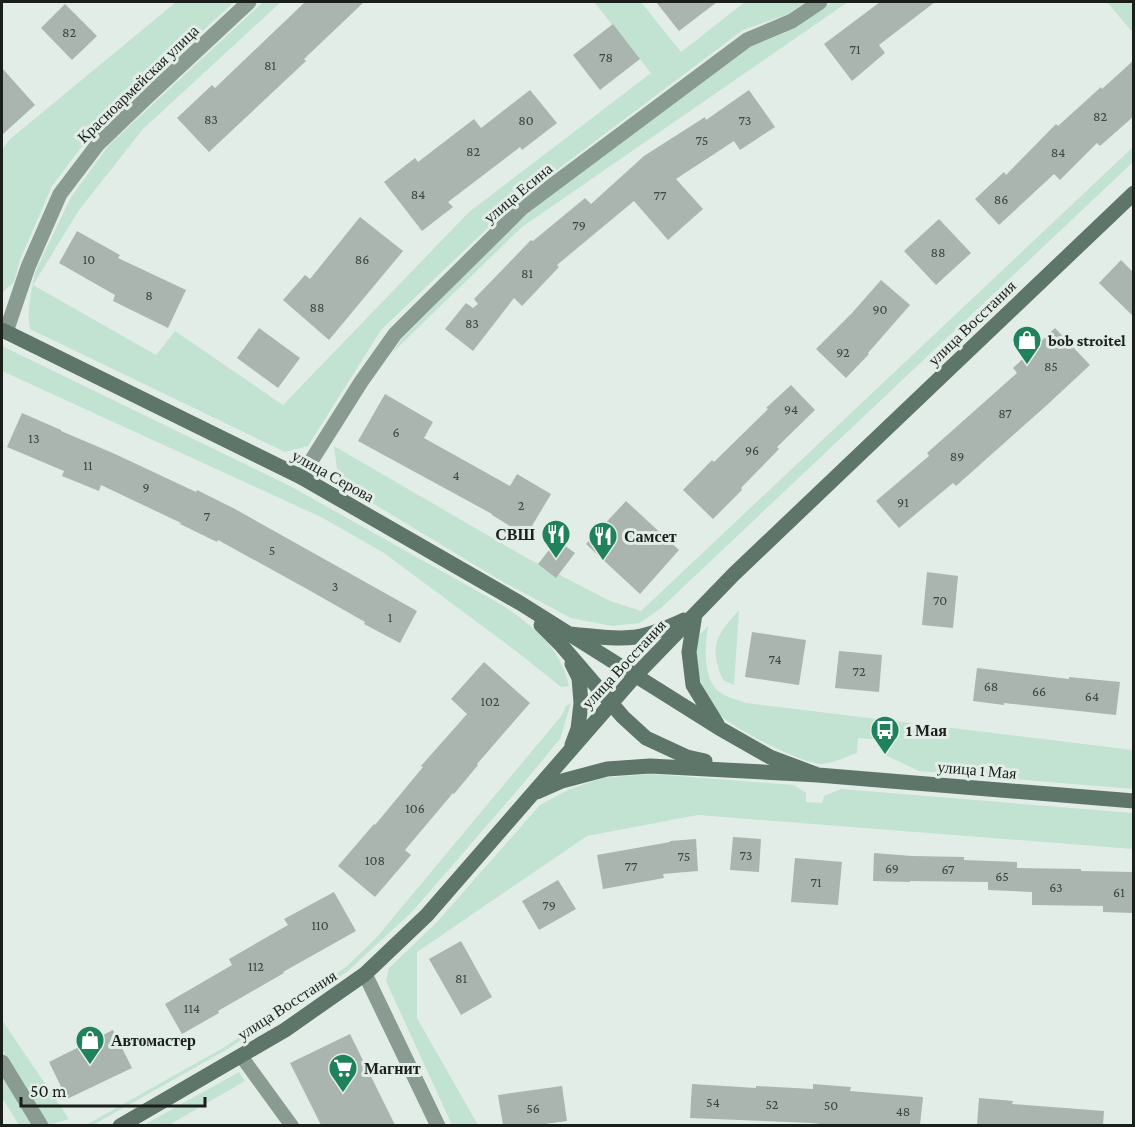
<svg xmlns="http://www.w3.org/2000/svg" width="1135" height="1127" font-family="'Crimson Pro',serif">
<rect width="100%" height="100%" fill="#e2ede7"/>
<path fill="#c2e3d1" d="M176,2H234L92,133L52,186L20,260L14,282L2,293V150L9,140Z
M263,2H281L143,129L79,210L33,285L156,355L175,331L283,405L469,212L651,73L594,2H641L681,52L745,2H805L788,14L743,30L517,200L381,330L308,446L285,452L30,329C26,311 32,290 35,272L71,197L109,145Z
M832,2H848L522,227L391,354L402,339L526,213L750,47L796,28Z
M1107,2H1130L1133,6V33Z
M1133,147V162L661,608L640,623L612,626L571,618L505,583L339,483L334,446L525,557L610,601L641,611Z
M2,346L292,487L502,605C533,626 561,648 569,686L561,687L516,651L384,553L321,517L2,371Z
M739,610L734,685L723,680C709,646 715,637 739,610Z
M708,626C705,643 703,676 716,689C724,697 736,699 746,703L1133,750V789L919,771L885,755V740L858,738L857,753C848,756 831,764 822,764C800,763 729,727 715,710C703,695 690,655 699,636C701,632 706,629 708,626Z
M571,703L560,739L522,785L412,912L348,971L226,1050L93,1125H86L223,1048L346,967L376,938L562,715L566,706Z
M651,774L794,785L806,793V802L822,803L824,796L841,789L1133,813V849L698,815L587,836L417,952V1018L478,1125H452L386,981L389,968L437,922L540,805L570,789L603,778Z
M2,1020L69,1119L49,1125L2,1049Z
M239,1072L245,1081L169,1125H144Z
M2,1076L33,1125H19L2,1098Z"/>
<path fill="#abb5af" d="M305,2H364L304,59L306,61L209,152L177,118L212,85L215,88Z
M656,2H717L679,31Z
M880,2H935L879,45L885,53L852,81L824,44Z
M65,4L97,36L72,60L41,28Z
M613,24L640,59L600,90L573,55Z
M1134,60V116L1100,146L1097,143L1060,180L1054,174L999,225L975,199L1004,172L1006,175L1056,124L1058,126L1101,87L1102,89Z
M2,68L35,105L2,135Z
M530,90L557,123L522,150L520,147L448,202L453,207L422,231L384,182L415,158L418,162L474,119L481,128Z
M749,90L775,127L740,150L734,141L676,179L703,209L668,240L634,201L557,265L559,267L522,306L514,298L473,351L445,329L466,303L473,308L478,304L474,299L531,240L533,241L585,198L591,204L644,156L705,117L706,120Z
M360,217L403,251L329,340L283,300L305,275L310,279Z
M939,219L971,253L936,285L904,251Z
M77,231L120,255L118,258L186,290L168,328L113,301L115,295L59,263Z
M1121,260L1134,273V317L1099,283Z
M881,280L910,305L868,353L869,354L846,378L816,349L852,313Z
M259,328L300,358L278,388L237,358Z
M1055,328L1090,365L1047,405L956,486L953,483L899,528L876,501L929,456L927,453L1017,373L1013,368Z
M791,385L815,410L777,447L779,449L741,488L742,490L713,519L683,490L712,460L714,462L768,409L766,408Z
M385,394L433,422L424,438L510,486L517,474L551,494L526,536L492,515V514L358,441Z
M22,413L61,430V431L115,454L196,492L197,490L235,509L417,611L400,643L364,624L365,622L307,589L218,540L217,542L180,524L181,523L101,485L99,491L62,476L64,471L7,447Z
M626,501L679,550L640,594L586,544Z
M557,540L575,553L556,578L538,564Z
M927,572L958,576L953,628L922,625Z
M752,632L806,640L799,685L745,677Z
M839,651L882,655L879,692L835,688Z
M484,662L530,703L477,764L478,765L454,794L453,793L405,850L411,855L375,897L338,866L374,824L375,825L423,767L421,766L467,714L451,699Z
M977,668L1069,679V677L1120,682L1116,715L1004,703V705L973,701Z
M733,837L761,839L759,872L730,870Z
M696,839L698,871L663,874L664,878L603,889L597,855L670,842V841Z
M874,853L912,856L964,857V860L1017,862V868L1081,869V871L1134,872V913L1103,912V906L1032,905V892L988,890V882L910,881V882L873,881Z
M795,858L842,862L838,905L791,902Z
M558,880L576,909L539,930L522,901Z
M334,892L356,931L283,972L284,973L218,1011L219,1013L182,1034L165,1004L232,965L229,959L288,925L284,919Z
M461,941L492,997L461,1015L429,959Z
M113,1030L132,1068L67,1099L49,1062Z
M350,1034L395,1125H321L290,1063Z
M692,1084L756,1088V1086L813,1089V1084L851,1087L850,1091L923,1097L920,1125H830L811,1123L690,1118Z
M562,1086L567,1121L538,1125H503L498,1095Z
M979,1098L1013,1101L1012,1104L1104,1111L1103,1125H977Z"/>
<g fill="none" stroke-linecap="round" stroke-linejoin="round">
<path stroke="#8a9b92" stroke-width="14" d="M241,1056L292,1126"/>
<path stroke="#8a9b92" stroke-width="15" d="M6,332L28,267L60,194L98,144L147,97L249,2
M301,477L361,382L395,334L522,208L747,40L792,21L820,2
M365,974L438,1126
M2,1062L41,1126"/>
<path stroke="#5d7669" stroke-width="15" d="M2,330L301,477L520,603L719,728L770,757L818,775
M695,614L689,652L693,685L717,724
M541,625L562,646L623,717L646,738L687,757L705,761
M570,634C591,636 616,640 636,637C653,634 669,627 684,620
M572,664L579,678L581,703L578,729L572,745
M537,792L562,781L607,769L650,766L818,775L1134,801
M120,1126L285,1030L365,974L427,915L635,676L734,574L1134,193"/>
</g>
<defs>
<g id="shop-pin" transform="scale(1.5)"><path d="M0 17L-7.5 6A9.5 9.5 0 1 1 7.5 6Z" fill="#20825b" stroke="#e2ede7"/><path d="M-5-2.5h2.3a2.7 3.5 0 0 1 5.4 0H5L5.5 6h-11ZM-1.5-2.5h3a1.5 2.3 0 0 0-3 0Z" fill="#fff"/></g>
<g id="restaurant-pin" transform="scale(1.5)"><path d="M0 17L-7.5 6A9.5 9.5 0 1 1 7.5 6Z" fill="#20825b" stroke="#e2ede7"/><path d="M-5-6h1v4h1v-4h1v4h1v-4h1v5L-1.5 .5V6h-2V.5L-5-1ZM5-6V6H3V1.5H1.5Q1.5-4 5-6Z" fill="#fff"/></g>
<g id="bus-pin" transform="scale(1.5)"><path d="M0 17L-7.5 6A9.5 9.5 0 1 1 7.5 6Z" fill="#20825b" stroke="#e2ede7"/><path d="M-5-6H5V4H4V6H2V4H-2V6H-4V4H-5ZM-3.5-4V0h7V-4ZM-3.5 1.2v1.5H-2V1.2ZM2 1.2v1.5H3.5V1.2Z" fill="#fff"/></g>
<g id="supermarket-pin" transform="scale(1.5)"><path d="M0 17L-7.5 6A9.5 9.5 0 1 1 7.5 6Z" fill="#20825b" stroke="#e2ede7"/><path d="M-6-5.5h2.5l.6 2H6L4.5 2H-2.5L-4.4-4H-6ZM-1.5 3.2a1.3 1.3 0 1 0 .1 0ZM3 3.2a1.3 1.3 0 1 0 .1 0Z" fill="#fff"/></g>
</defs>
<g fill-rule="evenodd">
<use href="#shop-pin" x="1027" y="340"/>
<use href="#restaurant-pin" x="556" y="534"/>
<use href="#restaurant-pin" x="603" y="536"/>
<use href="#bus-pin" x="885" y="730"/>
<use href="#shop-pin" x="90" y="1040"/>
<use href="#supermarket-pin" x="343" y="1068"/>
</g>
<g text-anchor="middle" dominant-baseline="central" stroke-width="6" stroke-linejoin="round" paint-order="stroke">
<g font-size="14" fill="#3f4441">
<text x="69" y="32">82</text>
<text x="855" y="49">71</text>
<text x="606" y="57">78</text>
<text x="270" y="65">81</text>
<text x="1100" y="116">82</text>
<text x="211" y="119">83</text>
<text x="526" y="120">80</text>
<text x="745" y="120">73</text>
<text x="702" y="140">75</text>
<text x="473" y="151">82</text>
<text x="1058" y="152">84</text>
<text x="418" y="194">84</text>
<text x="660" y="195">77</text>
<text x="1001" y="199">86</text>
<text x="579" y="225">79</text>
<text x="938" y="252">88</text>
<text x="89" y="259">10</text>
<text x="362" y="259">86</text>
<text x="527" y="273">81</text>
<text x="149" y="295">8</text>
<text x="317" y="307">88</text>
<text x="880" y="309">90</text>
<text x="472" y="323">83</text>
<text x="843" y="352">92</text>
<text x="1051" y="366">85</text>
<text x="791" y="409">94</text>
<text x="1005" y="413">87</text>
<text x="396" y="432">6</text>
<text x="34" y="438">13</text>
<text x="752" y="450">96</text>
<text x="957" y="456">89</text>
<text x="88" y="465">11</text>
<text x="456" y="475">4</text>
<text x="146" y="487">9</text>
<text x="903" y="502">91</text>
<text x="521" y="505">2</text>
<text x="207" y="516">7</text>
<text x="272" y="550">5</text>
<text x="335" y="586">3</text>
<text x="940" y="600">70</text>
<text x="390" y="617">1</text>
<text x="775" y="659">74</text>
<text x="859" y="671">72</text>
<text x="991" y="686">68</text>
<text x="1039" y="691">66</text>
<text x="1092" y="696">64</text>
<text x="490" y="701">102</text>
<text x="415" y="808">106</text>
<text x="746" y="855">73</text>
<text x="684" y="856">75</text>
<text x="375" y="860">108</text>
<text x="631" y="866">77</text>
<text x="892" y="868">69</text>
<text x="948" y="869">67</text>
<text x="1002" y="876">65</text>
<text x="816" y="882">71</text>
<text x="1056" y="887">63</text>
<text x="1119" y="892">61</text>
<text x="549" y="905">79</text>
<text x="320" y="925">110</text>
<text x="256" y="966">112</text>
<text x="461" y="978">81</text>
<text x="192" y="1008">114</text>
<text x="713" y="1102">54</text>
<text x="772" y="1104">52</text>
<text x="831" y="1105">50</text>
<text x="533" y="1108">56</text>
<text x="903" y="1111">48</text>
</g>
<g font-size="16" fill="#1b1f1c" stroke="#e2ede7">
<text transform="translate(138 84) rotate(-44)">Красноармейская улица</text>
<text transform="translate(518 193) rotate(-40)">улица Есина</text>
<text transform="translate(972 323) rotate(-44)">улица Восстания</text>
<text transform="translate(333 476) rotate(29)">улица Серова</text>
<text transform="translate(624 664) rotate(-47)">улица Восстания</text>
<text transform="translate(977 770) rotate(5)">улица 1 Мая</text>
<text transform="translate(287 1005) rotate(-33)">улица Восстания</text>
</g>
<g font-size="16" font-weight="bold" fill="#1b1f1c" stroke="#e2ede7" text-anchor="start">
<text x="1048" y="340">bob stroitel</text>
<text x="535" y="534" text-anchor="end">СВШ</text>
<text x="624" y="536">Самсет</text>
<text x="906" y="730">1 Мая</text>
<text x="111" y="1040">Автомастер</text>
<text x="364" y="1068">Магнит</text>
</g>
</g>
<rect width="1135" height="1127" fill="none" stroke="#1b1f1c" stroke-width="6"/>
<path d="M21 1097v9h184v-9" fill="none" stroke="#1b1f1c" stroke-width="3"/>
<text x="30" y="1097" font-size="18" fill="#1b1f1c" stroke="#e2ede7" stroke-width="4.5" paint-order="stroke">50 m</text>
</svg>
